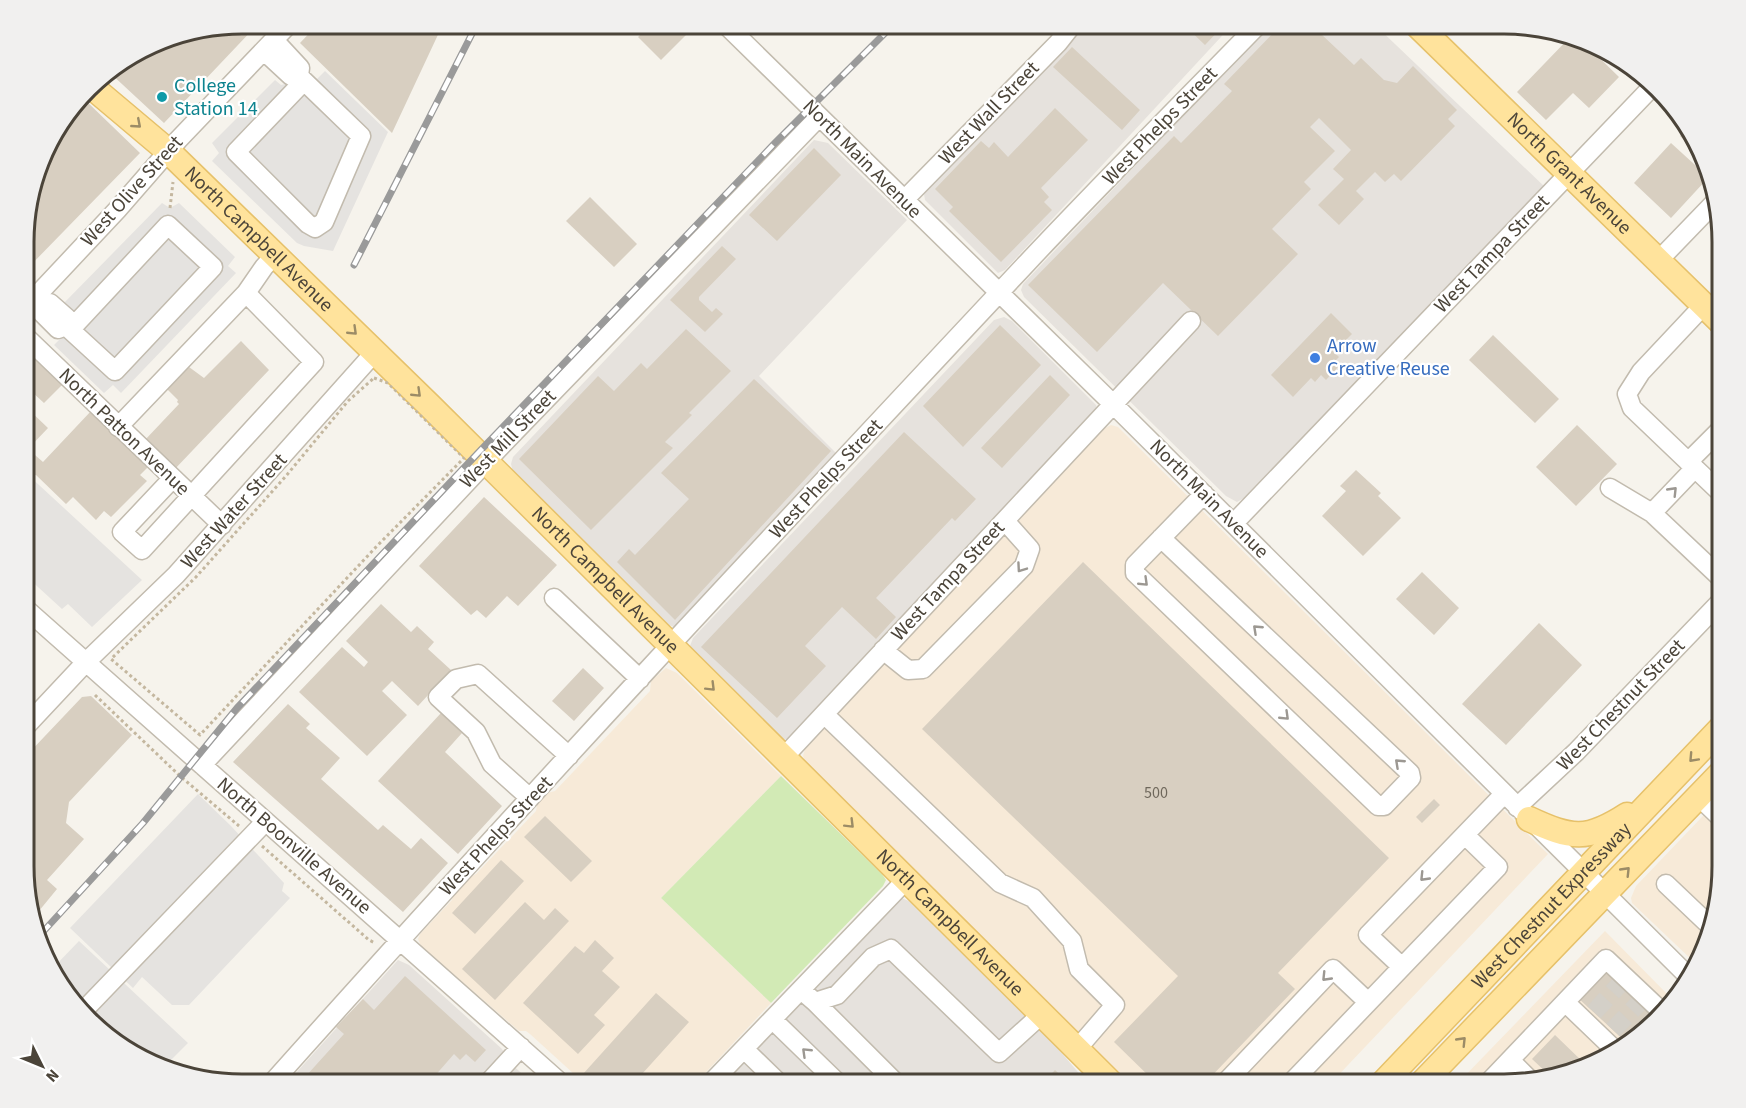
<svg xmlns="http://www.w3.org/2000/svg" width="1746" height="1108" font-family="'Source Sans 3',sans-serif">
<rect width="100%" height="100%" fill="#f6f3ec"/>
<path fill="#f7ead8" d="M1111,425L1118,427L1548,854L1330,1084H1123L805,763L803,756L805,749L1096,433Z
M666,668L677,673L781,776L661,898L771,1003L695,1084H585L530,1034L526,1031H519L421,946L418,939L420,934L452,900L454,892L467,879L476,874L536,811L537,805L547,793L555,791L650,691L651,681Z
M1722,796V880L1694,962L1632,903L1631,898L1636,886Z
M1605,931L1672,999L1613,1055L1518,1084H1457Z"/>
<path fill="#e6e2dd" d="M1086,24H1233L1005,270L998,273L925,200L924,194Z
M1270,24H1374L1546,188L1244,498L1237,502L1226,496L1024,297L1021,290L1023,284Z
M814,140L828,143L907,220L759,376L836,453L674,627L669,625L513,472L511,464L513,457Z
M1004,317L1012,321L1096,405L1098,413L790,738L782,740L695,653L690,646L693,638L994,320Z
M901,898L909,901L1055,1045L1088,1084H735L729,1078Z
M398,960L409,965L501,1048L504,1052V1057L533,1084H286Z"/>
<path fill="#d2eab5" d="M781,776L882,874L886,880L883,886L771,1003L661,898Z"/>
<path fill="#e5e3e0" d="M307,70L317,79L325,71L388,132L333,251L304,246L297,243L212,161L219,153L212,143L275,80L281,85L285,84Z
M162,203L170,208L179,203L235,257L228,266L236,273L121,393L113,385L104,393L54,345L63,336L71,311L64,303Z
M26,473L142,580L92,627L68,604L62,609L26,576Z
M198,794L231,826L284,883L282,891L290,898L189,1005H172L142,977L133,988L70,928Z
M79,941L188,1043L163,1068L121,1047L53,975L52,969Z"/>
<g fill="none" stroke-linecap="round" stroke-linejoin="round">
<path stroke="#a9d4f2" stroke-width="4.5" d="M634,31L640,24"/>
</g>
<path fill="#d8cfc1" d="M242,24H258L164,123L109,72L159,40Z
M318,24H443L392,133L300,43Z
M651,24H693L695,26L661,60L638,37Z
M1183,24H1225L1205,45Z
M1282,24H1331L1321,34L1354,65L1361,58L1384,80L1397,83L1413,66L1457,110L1448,119L1455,126L1401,181L1394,174L1385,182L1375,172L1356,191L1364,199L1339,225L1318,205L1344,179L1333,169L1351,150L1319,118L1310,127L1335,151L1304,182L1311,189L1272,229L1298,254L1218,336L1163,283L1097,352L1028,285L1174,136L1181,143L1232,91L1224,84Z
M1572,35L1579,38L1619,77L1589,108L1573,93L1546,120L1517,92Z
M1072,47L1140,110L1122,130L1053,67Z
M83,98L140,153L26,270V214L47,145Z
M1055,108L1088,140L1041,188L1049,197L1044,202L1052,210L1001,262L949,211L953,207L935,189L981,141L989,148L994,142L1008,157Z
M1688,128L1693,133L1699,155L1680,136Z
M1671,143L1706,175L1707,179L1671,218L1634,183Z
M814,148L841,175L777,241L749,215Z
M590,197L637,244L614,267L566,221Z
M722,246L736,259L699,297V300L712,312L716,308L723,314L705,332L670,300Z
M1331,313L1352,334L1334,352L1339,357L1333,363L1338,367L1326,380L1321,375L1315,382L1311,378L1293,397L1271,375Z
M1000,325L1041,365L963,447L923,406Z
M686,329L731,371L689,413L692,415L665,442L673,448L591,530L519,459L598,376L614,391L641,363L647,369Z
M1493,335L1559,399L1535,423L1469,360Z
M241,341L269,370L173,471L144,441L179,404L177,402L178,400L167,389L189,367L204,378Z
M26,348L63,384L44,403L31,391L26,397Z
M1050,375L1070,395L1002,468L981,448Z
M754,379L831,451L675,620L617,562L629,549L635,555L689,499L661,473Z
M26,407L48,428L28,449L43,462L92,410L150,465L140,475L147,481L111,517L104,511L96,520L73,497L66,504L36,475L29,476L26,473Z
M1577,425L1617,464L1576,506L1536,467Z
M904,432L976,499L955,521L952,518L876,598L896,617L876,639L842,607L805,646L826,666L777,718L701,647Z
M1356,470L1381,493L1378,496L1401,518L1363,556L1322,516L1346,491L1340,486Z
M484,497L557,565L518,606L507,596L486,618L477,610L471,615L419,566Z
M1083,562L1389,858L1278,973L1295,989L1204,1084H1157L1114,1042L1178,976L922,729Z
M1422,572L1459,608L1434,635L1396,599Z
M381,604L411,632L417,626L434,642L428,649L451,670L418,706L392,681L382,691L407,715L367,756L299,692L342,647L364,667L368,662L346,641Z
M1539,623L1582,665L1506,745L1462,704Z
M583,668L604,688L574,721L552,701Z
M91,696L132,735L69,802L66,823L84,839L47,880L57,889L34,917L26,894V756L82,697Z
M288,704L310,724L306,728L340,758L321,779L378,830L383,825L411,849L421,838L448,863L403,912L233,762Z
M441,713L462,733L445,752L502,806L458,854L378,781Z
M1434,799L1440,805L1422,823L1416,817Z
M545,816L592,861L571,882L524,837Z
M501,860L524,881L475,934L452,913Z
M525,902L544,920L555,908L569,921L495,1000L462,969Z
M595,940L614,958L602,971L620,987L594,1015L605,1025L578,1054L523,1003L575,946L584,953Z
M1605,969L1654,1016L1626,1042L1578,998Z
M405,976L486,1050L475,1062L466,1054L460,1060L454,1054L433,1078L428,1074L419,1084H315L306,1076L344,1034L336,1027L363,999L374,1010Z
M656,993L689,1022L633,1084H594L583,1074Z
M1555,1035L1584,1063L1548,1074L1532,1059Z
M1055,1070L1070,1084H1042Z"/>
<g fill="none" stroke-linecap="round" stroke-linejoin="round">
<path stroke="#d4d0c8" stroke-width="18" stroke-dasharray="18 9" stroke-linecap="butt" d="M1594,1012L1620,984
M1613,1030L1640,1002"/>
<g stroke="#c2bbae" stroke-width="21">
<path id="minor" d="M725,24L1114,405L1689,977
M264,51L291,76H299L300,68L274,40
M299,76L304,81L361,136L324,222L315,228L308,224L236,152L304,81
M904,200L1058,43L1073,24
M1657,262L1714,203
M35,297L40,301L50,303L67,318L66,326L115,371L213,267L168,225L70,330
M40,301L42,313L58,329L66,326
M1703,306L1641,372L1627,394L1632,408L1722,494
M26,307L117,210L178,140L289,24
M26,337L222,525
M118,427L246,293
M1688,462L1722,428
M172,479L122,532L142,550L314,362L246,293L264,267L275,255
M1610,488L1652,513L1722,579
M1652,513L1695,468
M1234,523L1651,88
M1161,538L1410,773L1411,778L1384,806H1378L1135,573V565L1204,494
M554,598L640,679
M26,609L562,1084
M883,650L908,670L923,669L1024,566L1030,549L1005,521
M824,714L1000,883L1033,898L1072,941L1079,969L1115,1005L1077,1049
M26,726L86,662L176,575L375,352
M783,758L1191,321
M202,765L498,449L819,117
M1698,796L1722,819
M530,798L492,764L476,732L438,697L456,679L478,674L569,756
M1517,807L1576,752L1722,600
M1666,884L1707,923
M1402,967L1368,935L1504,794
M801,990L815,1002L837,995L873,957L891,949L999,1053L1042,1014
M815,1002L897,1084
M1565,1002L1616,1051
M88,1006L265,822
M773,1020L839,1084
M744,1049L780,1084
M1510,1060L1530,1080
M271,1084C518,807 772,535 1026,264C1102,183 1181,104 1259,24
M487,1084L521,1047
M710,1084L906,880
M1224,1084L1333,969L1368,1002
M1290,1084L1498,867L1465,835
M1487,1084L1606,959L1660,1010"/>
</g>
<g stroke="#e6c16a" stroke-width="27">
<g id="major">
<path id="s1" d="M1416,24L1722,323"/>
<path id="s2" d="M92,87L168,151L430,406L1112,1084"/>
<path d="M1529,819C1572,839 1587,841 1627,815"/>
<path id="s3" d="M1382,1084L1722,727"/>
<path d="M1421,1084L1722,772"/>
</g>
</g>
<path stroke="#c4b79f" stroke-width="3" stroke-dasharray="3 3" stroke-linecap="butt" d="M755,24L758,28L756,32
M170,208L173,182
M374,378L388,383L464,458L376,547L200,735L111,659L196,577L286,476L348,401Z
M95,695L180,776L239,826
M26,749L33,741
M262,846L369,940L375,943"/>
<use href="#minor" stroke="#fff" stroke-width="18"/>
<use href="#major" stroke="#ffe39c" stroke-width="24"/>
<g stroke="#9a9a9a" stroke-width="7">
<path id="rail" d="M354,265L477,24
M40,935L143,823L237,708L478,453L774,144L894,24"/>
</g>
<use href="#rail" stroke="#fff" stroke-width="4.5" stroke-dasharray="14" stroke-linecap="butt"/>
</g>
<defs><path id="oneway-chevron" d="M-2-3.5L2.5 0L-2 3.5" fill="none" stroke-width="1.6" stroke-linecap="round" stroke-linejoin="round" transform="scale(1.5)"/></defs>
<g stroke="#9c8c66">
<use href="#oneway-chevron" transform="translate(137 124) rotate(41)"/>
<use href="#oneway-chevron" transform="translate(353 331) rotate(44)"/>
<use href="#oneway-chevron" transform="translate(417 393) rotate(44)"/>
<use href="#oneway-chevron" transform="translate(711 687) rotate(45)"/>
<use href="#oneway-chevron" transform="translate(1693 758) rotate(133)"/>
<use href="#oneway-chevron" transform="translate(850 824) rotate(45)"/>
<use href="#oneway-chevron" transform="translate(1626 871) rotate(-46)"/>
<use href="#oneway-chevron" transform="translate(1462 1041) rotate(-46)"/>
</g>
<g stroke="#9c9892">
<use href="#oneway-chevron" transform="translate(1673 491) rotate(-46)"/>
<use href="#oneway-chevron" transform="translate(1021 568) rotate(125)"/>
<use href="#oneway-chevron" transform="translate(1144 582) rotate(44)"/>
<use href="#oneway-chevron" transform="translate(1257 629) rotate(-137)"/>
<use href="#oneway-chevron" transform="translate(1285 716) rotate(44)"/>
<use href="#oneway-chevron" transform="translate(1399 763) rotate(-137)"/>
<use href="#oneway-chevron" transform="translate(1424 877) rotate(134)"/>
<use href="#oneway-chevron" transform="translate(1326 977) rotate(134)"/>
<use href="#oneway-chevron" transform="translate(806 1052) rotate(-136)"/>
</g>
<circle fill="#0f9aa8" stroke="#fff" stroke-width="2" cx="162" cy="97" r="6"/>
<circle fill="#3f7fe0" stroke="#fff" stroke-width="2" cx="1315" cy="358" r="6"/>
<g text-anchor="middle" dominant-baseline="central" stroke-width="4.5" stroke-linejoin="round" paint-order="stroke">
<g font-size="16" fill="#6e675b">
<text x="1156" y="793">500</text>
</g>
<g font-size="20" fill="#0d838f" stroke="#fff" text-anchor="start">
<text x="174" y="86">College<tspan x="174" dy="23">Station 14</tspan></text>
</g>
<g font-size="20" fill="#4b4439" stroke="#fff">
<text transform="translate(989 113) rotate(-46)">West Wall Street</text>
<text transform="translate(1160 126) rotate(-46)">West Phelps Street</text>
<text transform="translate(862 159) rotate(45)">North Main Avenue</text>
<text stroke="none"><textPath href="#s1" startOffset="214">North Grant Avenue</textPath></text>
<text transform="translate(132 191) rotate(-48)">West Olive Street</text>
<text stroke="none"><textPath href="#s2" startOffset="226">North Campbell Avenue</textPath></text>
<text transform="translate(1492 254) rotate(-46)">West Tampa Street</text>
<text transform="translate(124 432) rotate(44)">North Patton Avenue</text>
<text transform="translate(508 439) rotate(-46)">West Mill Street</text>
<text transform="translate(826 479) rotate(-47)">West Phelps Street</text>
<text transform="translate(1209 499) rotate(45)">North Main Avenue</text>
<text transform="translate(234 511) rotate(-48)">West Water Street</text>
<text stroke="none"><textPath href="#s2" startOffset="712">North Campbell Avenue</textPath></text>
<text transform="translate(948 581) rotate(-47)">West Tampa Street</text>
<text transform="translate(1621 705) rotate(-46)">West Chestnut Street</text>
<text transform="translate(496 836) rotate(-47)">West Phelps Street</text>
<text transform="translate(294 846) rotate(41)">North Boonville Avenue</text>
<text stroke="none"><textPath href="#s3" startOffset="246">West Chestnut Expressway</textPath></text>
<text stroke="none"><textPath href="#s2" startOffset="1198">North Campbell Avenue</textPath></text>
</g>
<g font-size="20" fill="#366cbe" stroke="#fff" text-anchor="start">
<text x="1327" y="346">Arrow<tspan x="1327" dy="23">Creative Reuse</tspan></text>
</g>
</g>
<path d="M0 0H1746V1108H0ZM242 34H1504A208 208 0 0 1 1712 242V866A208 208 0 0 1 1504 1074H242A208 208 0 0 1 34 866V242A208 208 0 0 1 242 34Z" fill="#f1f0ef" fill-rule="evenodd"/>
<path fill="none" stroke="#4b4439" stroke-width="3" d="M242 34H1504A208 208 0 0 1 1712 242V866A208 208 0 0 1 1504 1074H242A208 208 0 0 1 34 866V242A208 208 0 0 1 242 34Z"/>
<g transform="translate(42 1066) rotate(133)" stroke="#ffffff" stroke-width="4.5" paint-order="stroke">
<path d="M0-4.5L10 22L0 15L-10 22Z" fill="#4b4439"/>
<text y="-9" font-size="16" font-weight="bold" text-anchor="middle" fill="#4b4439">N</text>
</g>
</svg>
